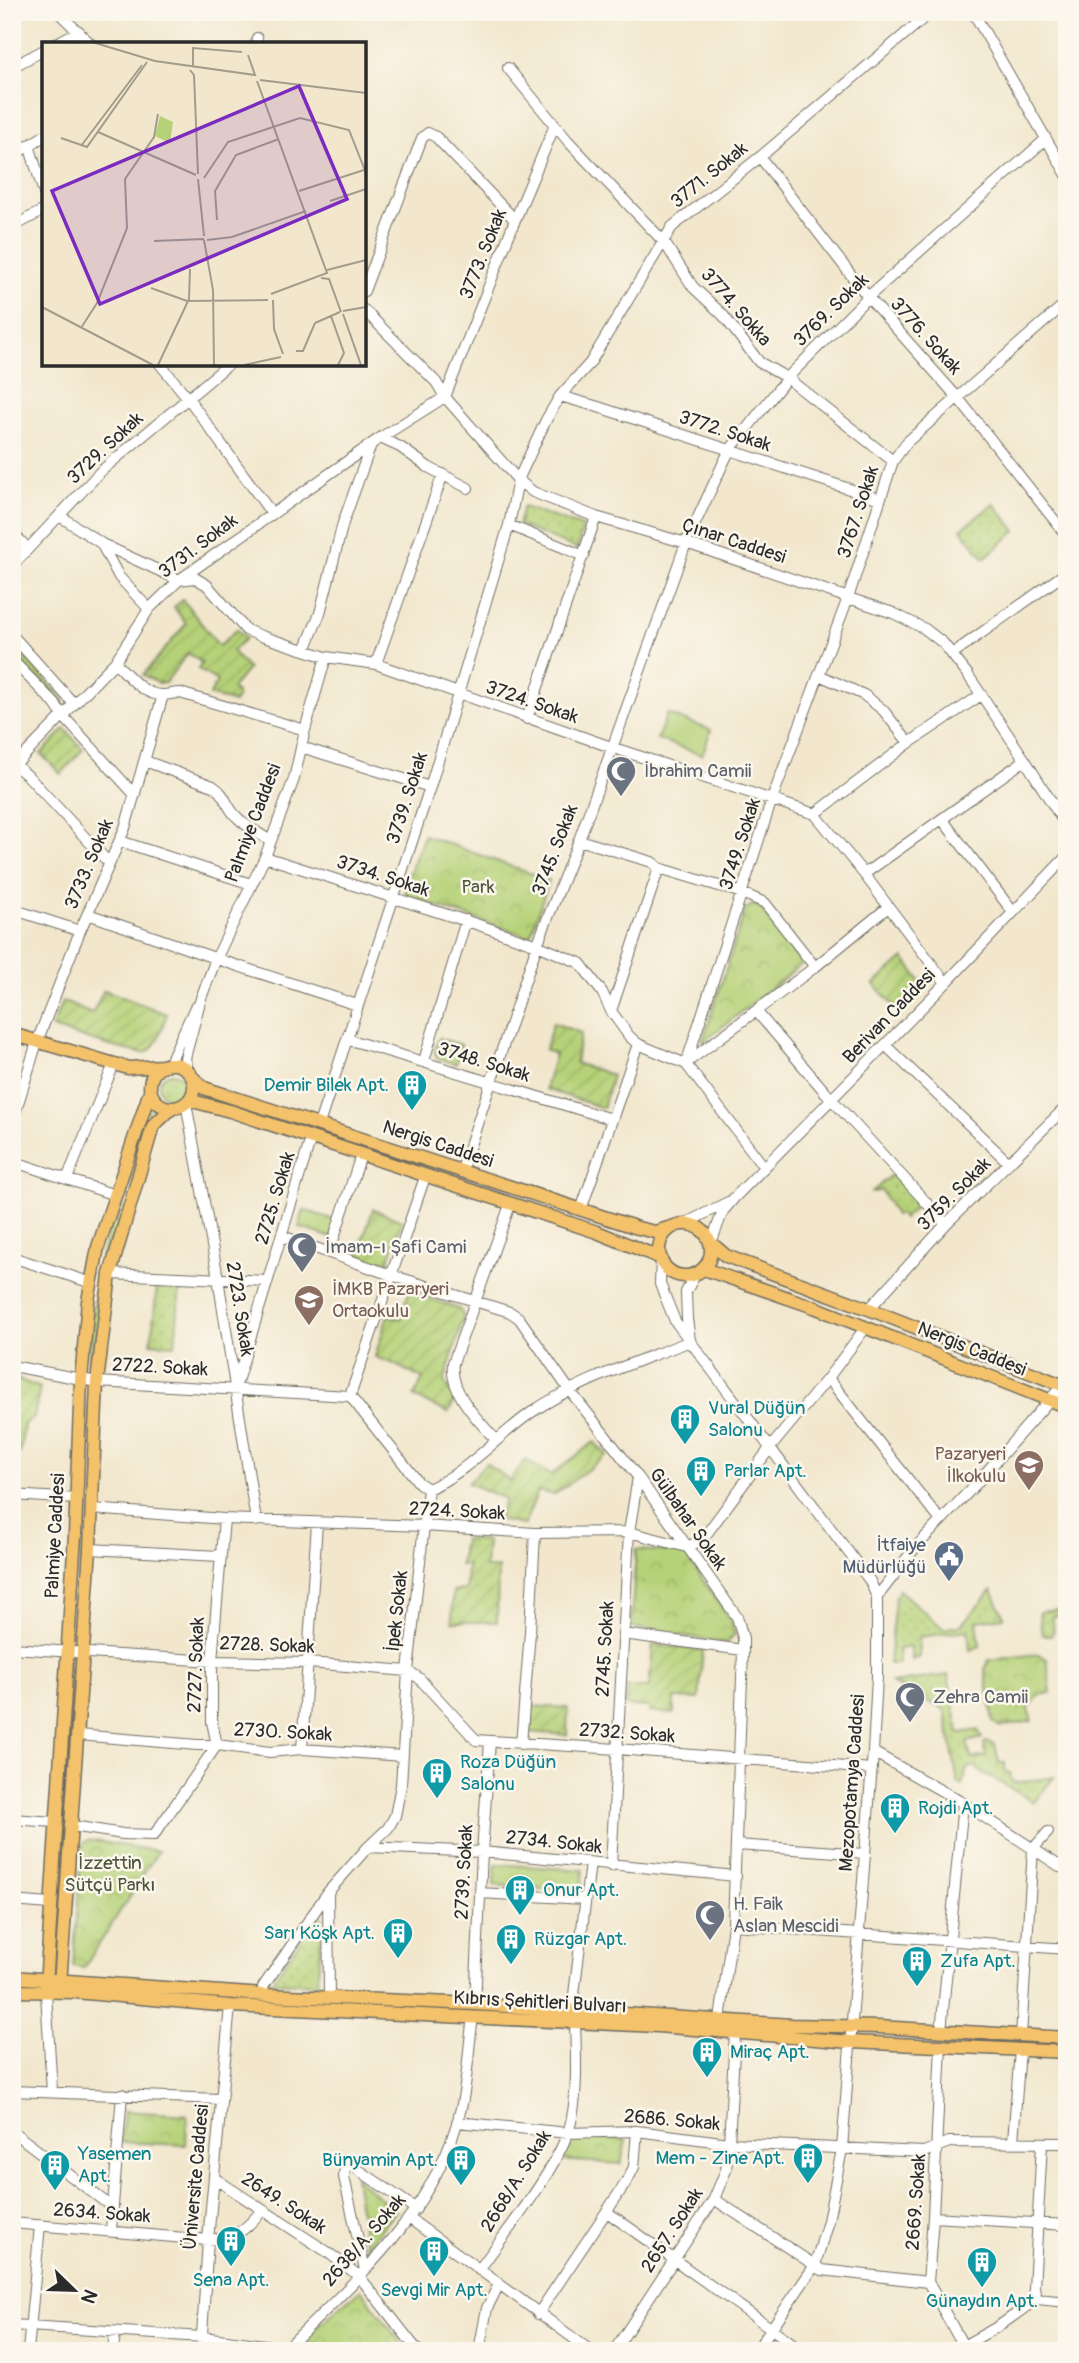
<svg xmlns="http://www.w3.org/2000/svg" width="1079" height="2363" font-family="Pangolin,sans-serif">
<defs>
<pattern id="grass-dots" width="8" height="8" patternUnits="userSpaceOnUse" patternTransform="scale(1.75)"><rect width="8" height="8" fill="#b6d278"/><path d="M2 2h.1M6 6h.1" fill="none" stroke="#9db468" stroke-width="1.8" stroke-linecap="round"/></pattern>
<pattern id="park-crowns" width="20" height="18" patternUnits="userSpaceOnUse" patternTransform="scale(1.75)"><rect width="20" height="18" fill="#b6d278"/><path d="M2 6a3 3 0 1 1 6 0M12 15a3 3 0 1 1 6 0" fill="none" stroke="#9db468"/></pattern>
<pattern id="garden-furrows" width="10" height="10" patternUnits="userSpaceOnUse" patternTransform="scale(1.75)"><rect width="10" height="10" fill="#b6d278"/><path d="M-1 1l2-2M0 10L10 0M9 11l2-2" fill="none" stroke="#9db468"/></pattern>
</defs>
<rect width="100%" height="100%" fill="#fbf7ec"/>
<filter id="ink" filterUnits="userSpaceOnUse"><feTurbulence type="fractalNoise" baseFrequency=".0143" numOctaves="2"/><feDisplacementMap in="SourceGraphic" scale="14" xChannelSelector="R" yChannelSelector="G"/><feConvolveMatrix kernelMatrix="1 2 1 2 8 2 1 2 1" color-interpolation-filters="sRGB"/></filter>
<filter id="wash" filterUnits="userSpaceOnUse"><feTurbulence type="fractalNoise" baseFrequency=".00686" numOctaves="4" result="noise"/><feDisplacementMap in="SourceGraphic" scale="28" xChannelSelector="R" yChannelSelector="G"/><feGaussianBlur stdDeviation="1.57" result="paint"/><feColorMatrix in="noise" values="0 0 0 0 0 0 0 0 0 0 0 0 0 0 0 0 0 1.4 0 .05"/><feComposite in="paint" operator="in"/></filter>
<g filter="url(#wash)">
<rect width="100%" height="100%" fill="#f2e7cd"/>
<path fill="url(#grass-dots)" stroke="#707e52" stroke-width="2" d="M994,504L1016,531L984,558L961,529Z
M523,507L583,527L577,549L518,525Z
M12,644L64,700L62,703L12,654Z
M439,1038L461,1045L456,1064L437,1058L435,1051Z
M159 1086a13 13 0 1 1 26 0a13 13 0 1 1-26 0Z
M150,1103L157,1104L108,1252L100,1300L93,1373H88L92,1314L104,1244Z
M891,1175L919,1203L903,1219L900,1214L895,1215L881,1190L871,1193Z
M157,1286L180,1287L175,1345L151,1343Z
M88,1405H91L78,1647L74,1646Z
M899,1590L944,1629L961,1625L992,1590L1004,1617L977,1621L980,1646L970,1650L968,1630L919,1637L920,1657L912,1660L910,1647L898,1649L899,1664H889L895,1598Z
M1063,1609L1065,1614L1051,1617L1054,1630L1051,1635H1042L1039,1612Z
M73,1668L77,1669L56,1975L53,1976Z
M948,1675L959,1733L978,1730L982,1738L967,1742L971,1759L986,1756L984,1743L987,1742L995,1744L999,1763H1005V1771L1011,1774L1010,1776L1013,1783L1054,1777L1034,1802L978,1770L977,1766L967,1768L963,1786L958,1783L945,1710L891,1683Z
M318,1914L323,1918L317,1984L272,1982Z"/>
<path fill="url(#park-crowns)" stroke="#707e52" stroke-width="2" d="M424,835L549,880L530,937L406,896L405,885Z
M752,905L759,906L802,964L702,1043L745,910Z
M636,1550L680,1552L688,1558L731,1621L735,1634L726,1643L631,1627Z
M1039,1654L1047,1659L1051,1693L1039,1695L1028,1709L1032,1721L1000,1727L993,1722L985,1668L989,1660Z
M88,1840L158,1851L84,1968L73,1966L82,1845Z
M496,1864L583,1870L581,1892L494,1885Z
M124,2111L187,2115L186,2145L121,2142Z
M571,2136L626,2140L621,2164L560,2160Z
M355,2177L396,2211L366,2247Z
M361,2289L407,2351H363L299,2342Z"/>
<path fill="url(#garden-furrows)" stroke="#707e52" stroke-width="2" d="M183,600L219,646L237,629L246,638L232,651L248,669L232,688L238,696L234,703L210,695L217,681L198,669L202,663L188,653L165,683H158L143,675L186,624L174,607Z
M65,729L83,749L61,774L41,754Z
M904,958L924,986L898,1011L874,984Z
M104,990L167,1014C162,1026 159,1044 147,1052C138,1057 66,1032 52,1028L62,1001L92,1014Z
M553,1023L581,1033L575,1063L612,1075L603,1108L545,1089L555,1054L545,1050Z
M373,1209L402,1221L388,1263L381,1265L358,1255Z
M409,1291L459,1309L464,1317L444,1382L456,1399L448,1413L414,1397L423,1379L392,1363L375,1357L388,1315L401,1319Z
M15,1378L40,1388L34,1417L24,1424L20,1453L12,1450V1380Z
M594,1442L607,1455L554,1495L538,1491L524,1525L498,1520L505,1499L468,1483L486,1463L510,1481L525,1460L551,1475Z
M464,1539L487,1541L485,1568H498L497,1622H452L453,1591L466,1590L467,1565H460Z
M653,1645L703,1650L699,1699L674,1698V1714L649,1712V1707L626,1706L627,1687L649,1688Z
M529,1706L568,1708L567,1735L529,1732Z"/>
<path fill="#b6d278" stroke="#707e52" stroke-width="2" d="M667,714L711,730L702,755L657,739Z
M304,1210L337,1221L332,1238L299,1227Z"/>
</g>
<g filter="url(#ink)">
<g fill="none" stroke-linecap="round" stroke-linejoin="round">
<g stroke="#716d64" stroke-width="12">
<path id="minor" d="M58,12L91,44
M973,12L1067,175
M55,44L79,31
M256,44L257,38
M12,67L44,50
M508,68L568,141L664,242L693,287L723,315L759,362L787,378L893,461
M29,145L44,193
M12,156L44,136
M760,157L868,297L958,398L1067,536
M12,227L44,210
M364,291L422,138L428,133L436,137L515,220
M364,310L436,382L445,397L518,480L533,492L596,517L686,543L893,613L925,629L943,643L968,675L1025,760L1067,827
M160,364L188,398L272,514
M560,396L595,406L880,499
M380,438L400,447L428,467L468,488
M60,516L102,544L179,580L195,578L207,585L246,630L261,636L326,657L376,664L611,747L815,814L864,874L946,983
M509,525L584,556
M12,532L28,549
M102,545L119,577L149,609
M12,566L101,471L229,364
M12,635L74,704
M305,650L320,613L343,523L371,445
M952,654L1067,572
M12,660L55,704L63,716L135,795
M115,662C127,674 143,696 163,695C168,695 173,693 180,693L305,730
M376,664L443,474
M819,675L864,695L883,710L909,743
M527,719L596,517
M301,747L430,787
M145,761L213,786C226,794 226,807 237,817C246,827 259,833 270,841
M12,763L28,776L109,863
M12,768L115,662L149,609L179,580L380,438L445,397L515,220L555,125
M815,814L909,743L981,695
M942,819L1013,912
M579,840L652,862L659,868L611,1011
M120,841L251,884
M265,857L476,924L537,945L580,963L602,992L611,1011L629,1036L638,1044L686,1064L764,1167
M659,868L742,893L765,903L815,967
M864,874L1025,760
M12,909L80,931
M88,914L229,963L357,1005
M756,1011L826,1093L946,1224
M347,1039L611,1119
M885,1045L1009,1163
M424,1061L466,920
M686,1063L815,967L887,908
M169,1064L195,1007
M686,1064L772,799L848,598L893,461L907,442L1067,302
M188,1071L185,1058L201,998L216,959L265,857L294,779L305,730L326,657
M186,1103L218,1278L256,1521
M12,1123L37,1042L80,931L125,828L163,695
M319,1124L430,787L509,525L518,480L546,420L560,396L590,363L672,227L760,157L931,12
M12,1161L115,1195
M461,1172L537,945L579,840L686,543L729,451L787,378L868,297L1046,139
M67,1179L114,1064
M581,1210L638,1044
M684,1224L728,1202
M282,1236L391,1275L510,1312L519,1318L570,1391L638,1477L737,1617L743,1638V1650L733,1925L720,2020
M711,1243L723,1211L734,1198L946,983L1067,856
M329,1253L361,1155
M12,1257L92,1283
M661,1258L660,1284L675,1321L870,1581L877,1597V1677L873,1752L842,2149L828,2221L815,2265L756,2351
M110,1274L267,1281
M869,1309L946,1224L1067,1106
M690,1340L687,1319L686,1292L695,1275
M12,1366L97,1382L350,1396L419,1483L428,1489
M828,1378L941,1521
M236,1385L311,1138
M350,1396L425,1177
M496,1440C478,1420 449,1392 453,1363L510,1205
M12,1495L77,1499
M92,1509L224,1519L424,1526L535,1533L629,1532L687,1547L702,1540L770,1448L828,1378L866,1327
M90,1549L219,1556
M877,1597L914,1549L976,1484L1067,1380
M623,1634L743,1650
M12,1648L212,1661L309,1663L408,1671L419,1678L476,1740L617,1749L872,1769
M78,1735L197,1745H217L270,1752L302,1749L403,1756
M521,1744L530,1632L535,1533
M302,1749L317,1523
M873,1752L963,1803L1067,1871
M12,1819L55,1822
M72,1826L123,1834L154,1835L217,1745L212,1722V1661L224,1519
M737,1845L865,1854
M368,1847L482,1852L736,1876
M611,1866L629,1532L638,1477
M328,1893L329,1997
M480,1893L585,1899
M12,1901L50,1904
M733,1925L1067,1949
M46,1993L52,2092
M265,1995L263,1987L328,1892L368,1847L388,1828L395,1816L401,1785L408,1671L428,1489C468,1472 496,1437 532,1412C579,1380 638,1362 690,1341
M475,2004L482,1852L490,1742
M572,2011L590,1863
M941,2031L963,1803
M1021,2036L1033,1849L1048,1832
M941,2045L933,2217L928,2282L966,2351
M12,2091L220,2099
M457,2122L568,2133L637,2131L729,2143L924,2152L949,2142L1067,2143
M12,2131L113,2208
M1013,2141L1020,2050
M214,2178L326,2251L359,2276L418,2351
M714,2199L822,2270L928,2282
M607,2212L803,2351
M933,2217L1067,2225
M410,2219L591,2351
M12,2223L208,2240C237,2237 244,2232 262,2210
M111,2230L122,2094
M365,2270L344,2177L345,2168L350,2164L416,2209
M479,2270C508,2229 549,2180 567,2135C579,2104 576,2055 575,2023
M1037,2299L1034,2288L1042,2143
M1037,2299L1067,2302
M538,2314L627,2181L634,2167L637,2131
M12,2325L203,2337L312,2351
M28,2351L40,2225
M113,2351L115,2332
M201,2351L208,2240L230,2006
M286,2351L287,2348C357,2279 438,2209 461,2108C468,2079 468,2048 473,2018
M479,2351L487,2308L499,2284
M614,2351L714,2199L726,2170L729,2143L735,2033
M954,2351L999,2326L1037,2299"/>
</g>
<g stroke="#716d64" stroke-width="15">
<path id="major" d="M12,1034L128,1068L162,1066
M150 1086a22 22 0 1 1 44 0a22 22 0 1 1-44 0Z
M192,1077L204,1088L638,1228L655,1232L675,1226
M189,1100L230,1111L597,1232L661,1258
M659 1250a26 26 0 1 1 52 0a26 26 0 1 1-52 0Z
M711,1243L726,1256L869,1309L1067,1387
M704,1269L814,1307L1067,1407
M12,1977L265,1995L475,2004L792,2025L878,2027L1067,2038
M60,1985L90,1549L97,1382L110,1274L153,1126L172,1108
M46,1986L75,1535L81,1380L88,1301L98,1247L150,1091
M12,1991L75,1992L230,2006L658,2026L851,2042L1067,2052"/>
</g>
<use href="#minor" stroke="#fff" stroke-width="10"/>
<use href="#major" stroke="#f3c26a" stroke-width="12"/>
</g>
</g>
<defs>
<g id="mosque-pin" transform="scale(1.575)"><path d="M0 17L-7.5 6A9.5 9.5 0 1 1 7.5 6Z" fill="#6b7280" stroke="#fbf7ec"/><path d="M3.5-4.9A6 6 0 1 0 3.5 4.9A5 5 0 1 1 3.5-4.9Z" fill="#fff"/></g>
<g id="building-pin" transform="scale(1.575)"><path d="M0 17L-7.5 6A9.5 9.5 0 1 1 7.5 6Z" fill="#0f9aa8" stroke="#fbf7ec"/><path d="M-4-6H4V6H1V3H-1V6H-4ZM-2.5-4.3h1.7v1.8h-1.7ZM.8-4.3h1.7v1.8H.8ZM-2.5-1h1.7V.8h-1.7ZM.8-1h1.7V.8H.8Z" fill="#fff"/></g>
<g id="school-pin" transform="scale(1.575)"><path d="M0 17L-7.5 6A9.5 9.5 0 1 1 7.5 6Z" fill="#8d6e63" stroke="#fbf7ec"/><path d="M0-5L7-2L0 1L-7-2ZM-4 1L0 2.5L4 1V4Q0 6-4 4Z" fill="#fff"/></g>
<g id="civic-pin" transform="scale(1.575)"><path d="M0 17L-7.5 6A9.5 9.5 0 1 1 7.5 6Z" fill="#5c6f8a" stroke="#fbf7ec"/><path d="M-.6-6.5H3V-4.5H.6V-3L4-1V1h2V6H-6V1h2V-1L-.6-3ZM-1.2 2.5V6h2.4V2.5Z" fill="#fff"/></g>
</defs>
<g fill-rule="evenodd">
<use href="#mosque-pin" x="621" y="771"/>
<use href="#building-pin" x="412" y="1085"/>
<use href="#mosque-pin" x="302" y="1247"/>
<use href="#school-pin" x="309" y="1300"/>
<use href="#building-pin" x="685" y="1419"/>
<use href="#school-pin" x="1029" y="1465"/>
<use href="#building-pin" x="701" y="1471"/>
<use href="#civic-pin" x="949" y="1556"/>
<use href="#mosque-pin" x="910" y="1697"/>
<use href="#building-pin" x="437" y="1773"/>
<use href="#building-pin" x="895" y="1808"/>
<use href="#building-pin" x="520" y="1890"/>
<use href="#mosque-pin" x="710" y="1915"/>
<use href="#building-pin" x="398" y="1933"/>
<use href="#building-pin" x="511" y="1939"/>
<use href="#building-pin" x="917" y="1961"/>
<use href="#building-pin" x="707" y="2052"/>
<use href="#building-pin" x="808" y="2158"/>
<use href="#building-pin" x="461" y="2160"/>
<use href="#building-pin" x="55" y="2165"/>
<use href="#building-pin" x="231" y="2241"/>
<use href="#building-pin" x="434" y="2251"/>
<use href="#building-pin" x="982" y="2262"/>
</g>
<g text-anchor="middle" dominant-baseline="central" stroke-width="5" stroke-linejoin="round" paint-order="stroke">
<g font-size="19" fill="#2b2b2b" stroke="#fbf7ec">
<text transform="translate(709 175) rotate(-39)">3771. Sokak</text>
<text transform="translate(483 254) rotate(-68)">3773. Sokak</text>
<text transform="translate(736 307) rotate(49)">3774. Sokka</text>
<text transform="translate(831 310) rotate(-44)">3769. Sokak</text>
<text transform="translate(926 336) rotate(48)">3776. Sokak</text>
<text transform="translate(725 431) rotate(18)">3772. Sokak</text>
<text transform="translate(105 448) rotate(-43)">3729. Sokak</text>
<text transform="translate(858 512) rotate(-72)">3767. Sokak</text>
<text transform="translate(734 541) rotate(18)">Çınar Caddesi</text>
<text transform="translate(198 546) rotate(-37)">3731. Sokak</text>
<text transform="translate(532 702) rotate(19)">3724. Sokak</text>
<text transform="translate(407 798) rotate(-72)">3739. Sokak</text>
<text transform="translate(253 823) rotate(-69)">Palmiye Caddesi</text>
<text transform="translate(740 844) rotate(-72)">3749. Sokak</text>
<text transform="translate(555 850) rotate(-69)">3745. Sokak</text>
<text transform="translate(89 864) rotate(-67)">3733. Sokak</text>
<text transform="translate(383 876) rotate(18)">3734. Sokak</text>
<text transform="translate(889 1016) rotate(-46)">Berivan Caddesi</text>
<text transform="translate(484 1062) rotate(17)">3748. Sokak</text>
<text transform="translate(438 1144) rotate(18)">Nergis Caddesi</text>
<text transform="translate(954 1194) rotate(-45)">3759. Sokak</text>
<text transform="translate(275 1198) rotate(-73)">2725. Sokak</text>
<text transform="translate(240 1309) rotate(81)">2723. Sokak</text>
<text transform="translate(972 1349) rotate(22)">Nergis Caddesi</text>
<text transform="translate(160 1367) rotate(3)">2722. Sokak</text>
<text transform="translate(457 1511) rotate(3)">2724. Sokak</text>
<text transform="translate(688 1519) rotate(55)">Gülbahar Sokak</text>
<text transform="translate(55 1536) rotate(-87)">Palmiye Caddesi</text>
<text transform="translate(397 1611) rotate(-84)">İpek Sokak</text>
<text transform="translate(267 1645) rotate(2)">2728. Sokak</text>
<text transform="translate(605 1649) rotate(-87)">2745. Sokak</text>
<text transform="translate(196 1665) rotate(-88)">2727. Sokak</text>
<text transform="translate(283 1732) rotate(3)">2730. Sokak</text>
<text transform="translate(627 1733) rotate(4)">2732. Sokak</text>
<text transform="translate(852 1783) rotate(-86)">Mezopotamya Caddesi</text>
<text transform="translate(554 1842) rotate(6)">2734. Sokak</text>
<text transform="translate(464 1872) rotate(-87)">2739. Sokak</text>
<text transform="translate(540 2002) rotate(3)">Kıbrıs Şehitleri Bulvarı</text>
<text transform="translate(672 2120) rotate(5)">2686. Sokak</text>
<text transform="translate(196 2177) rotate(-85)">Üniversite Caddesi</text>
<text transform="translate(516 2181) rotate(-58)">2668/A. Sokak</text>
<text transform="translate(916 2202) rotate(-86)">2669. Sokak</text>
<text transform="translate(284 2203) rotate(33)">2649. Sokak</text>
<text transform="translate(102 2213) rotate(4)">2634. Sokak</text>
<text transform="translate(672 2230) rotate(-57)">2657. Sokak</text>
<text transform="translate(364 2240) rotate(-49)">2638/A. Sokak</text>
</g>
<g font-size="19" fill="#5b616d" stroke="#fbf7ec" text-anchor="start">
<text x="644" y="771">İbrahim Camii</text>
<text x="325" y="1247">İmam-ı Şafi Cami</text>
<text x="933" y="1697">Zehra Camii</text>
<text x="733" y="1904">H. Faik<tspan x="733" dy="22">Aslan Mescidi</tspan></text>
</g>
<g font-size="19" fill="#4e553e" stroke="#fbf7ec">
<text x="478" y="887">Park</text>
<text x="110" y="1863">İzzettin<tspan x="110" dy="22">Sütçü Parkı</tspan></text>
</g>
<g font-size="19" fill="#0d838f" stroke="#fbf7ec" text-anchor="start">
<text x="389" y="1085" text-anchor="end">Demir Bilek Apt.</text>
<text x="708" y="1408">Vural Düğün<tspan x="708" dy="22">Salonu</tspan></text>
<text x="724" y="1471">Parlar Apt.</text>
<text x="460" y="1762">Roza Düğün<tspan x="460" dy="22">Salonu</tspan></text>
<text x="918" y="1808">Rojdi Apt.</text>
<text x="543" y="1890">Onur Apt.</text>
<text x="375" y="1933" text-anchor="end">Sarı Köşk Apt.</text>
<text x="534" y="1939">Rüzgar Apt.</text>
<text x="940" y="1961">Zufa Apt.</text>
<text x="730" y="2052">Miraç Apt.</text>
<text x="78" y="2154">Yasemen<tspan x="78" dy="22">Apt.</tspan></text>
<text x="785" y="2158" text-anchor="end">Mem - Zine Apt.</text>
<text x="438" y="2160" text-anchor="end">Bünyamin Apt.</text>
<text x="231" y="2280" text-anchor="middle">Sena Apt.</text>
<text x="434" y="2290" text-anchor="middle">Sevgi Mir Apt.</text>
<text x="982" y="2301" text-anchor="middle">Günaydın Apt.</text>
</g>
<g font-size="19" fill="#785e54" stroke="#fbf7ec" text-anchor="start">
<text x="332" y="1289">İMKB Pazaryeri<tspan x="332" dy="22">Ortaokulu</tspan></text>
<text x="1006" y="1454" text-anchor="end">Pazaryeri<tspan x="1006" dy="22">İlkokulu</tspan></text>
</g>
<g font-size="19" fill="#4e5e75" stroke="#fbf7ec" text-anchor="end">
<text x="926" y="1545">İtfaiye<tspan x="926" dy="22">Müdürlüğü</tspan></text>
</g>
</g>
<g transform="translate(42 42)">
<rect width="324" height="324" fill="#f2e7cd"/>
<path d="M118,74L131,80L128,101L113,94Z" fill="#b6d278"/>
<path fill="none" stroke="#a29c8c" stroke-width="2" d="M50,0L113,19L213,33L206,13M151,24V6L200,10M148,28L152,33L156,132M218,38L324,51M215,39L285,231L229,252M56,90L154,133M19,96L45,105L105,20M39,104L100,23M162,136L186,100L258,76L307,88L324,131M156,137L162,194M257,149L322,128M288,159L324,147M175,178L173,149L194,113L237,97M162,198L171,248L172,323M165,198L190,195L264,169M112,199L162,197M285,228L324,218M279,236L287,237L299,270M109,246L145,259L226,258M231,258L232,287L241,312M0,265L111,323M301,269L324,265M301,272L319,323M289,274L302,311L296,323M273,281L298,270M39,286L55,261L85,186L83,137L112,95L116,72M254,309H261L273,281M116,323L147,257L148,227M202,323L239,315"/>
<path fill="#7b2cbf" fill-opacity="0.15" stroke="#7b2cbf" stroke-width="3.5" d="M257,44L305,157L58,262L10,149Z"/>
<rect width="324" height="324" fill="none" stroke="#2b2b2b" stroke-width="3.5"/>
</g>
<rect width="1079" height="2363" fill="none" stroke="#fbf7ec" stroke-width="42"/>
<g transform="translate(74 2290) rotate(113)" stroke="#fbf7ec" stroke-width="5" paint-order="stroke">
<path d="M0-5L12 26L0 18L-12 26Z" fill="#2b2b2b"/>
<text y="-10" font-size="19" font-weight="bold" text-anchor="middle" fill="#2b2b2b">N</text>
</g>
</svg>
